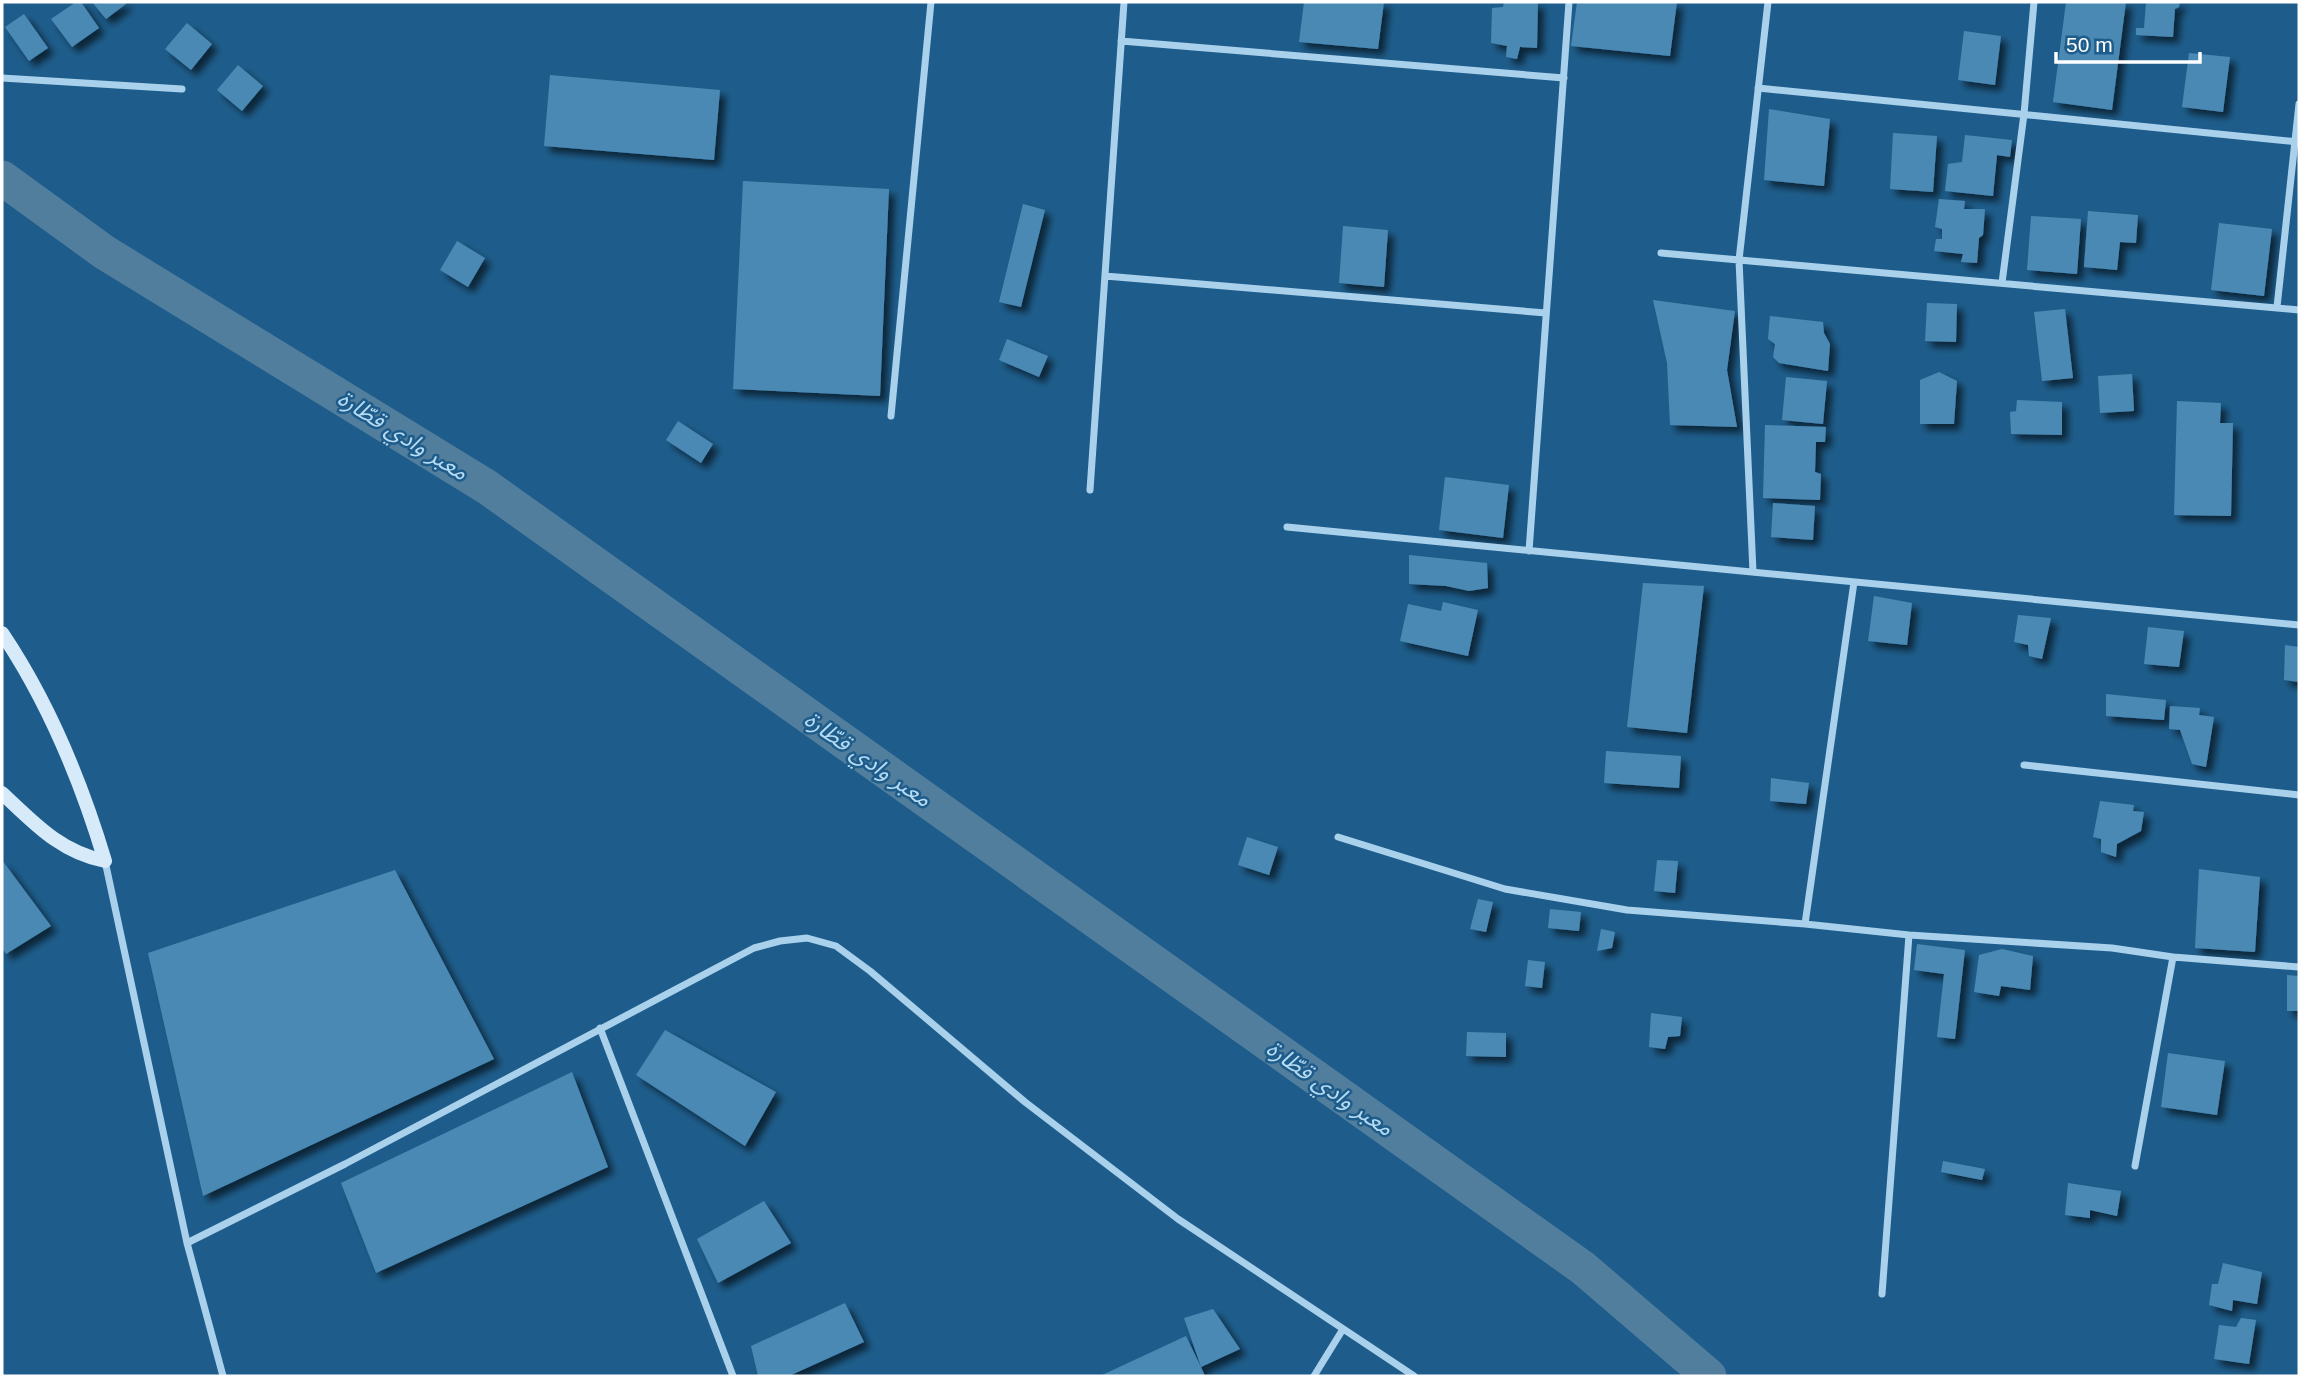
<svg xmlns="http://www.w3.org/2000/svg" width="2301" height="1378" font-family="Helvetica,'Noto Sans Arabic',sans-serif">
<defs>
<filter id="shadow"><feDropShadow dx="6" dy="6" stdDeviation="3.5" flood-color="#0009"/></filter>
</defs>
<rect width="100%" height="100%" fill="#1e5d8b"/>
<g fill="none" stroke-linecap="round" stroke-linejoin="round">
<path stroke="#527e9e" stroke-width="35" d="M2,178L104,252L487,487L1583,1268L1709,1376"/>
</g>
<path fill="#4b89b5" filter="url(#shadow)" d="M76,2H81L99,28L72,47L51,19Z
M92,2H125L126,4L106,19Z
M1304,2H1384L1378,49L1299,42Z
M1504,2H1538L1537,48L1520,47L1517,59L1506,57L1507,46L1491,43L1492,8L1503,7Z
M1577,2H1677L1670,56L1571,46Z
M2066,2H2126L2112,110L2053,102Z
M2146,2H2180L2179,7L2175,9L2173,37L2136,35V28H2144Z
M24,14L48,48L29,61L5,27Z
M187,23L212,44L191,70L165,49Z
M1964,31L2001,36L1995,85L1958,80Z
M2189,53L2230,57L2223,112L2182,107Z
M238,65L263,86L242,111L217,90Z
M550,75L720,90L714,160L544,146Z
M1769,109L1830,119L1824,186L1764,180Z
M1893,133L1937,136L1933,192L1890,189Z
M1965,135L2012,140L2010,157L1997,155L1993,196L1945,191L1948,164L1962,162Z
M743,181L889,189L880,396L733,389Z
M1939,199L1965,201L1964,209H1985L1983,235L1979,238L1977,263L1961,262L1963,254L1934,251L1936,239H1942V229L1935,227Z
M1023,204L1045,210L1021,307L999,302Z
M2088,211L2138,215L2136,243L2120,242L2117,270L2084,267Z
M2031,216L2081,219L2077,274L2027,270Z
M2219,223L2272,229L2264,296L2211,290Z
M1343,226L1388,230L1384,287L1339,283Z
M457,241L485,258L468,287L440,270Z
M1653,300L1735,311L1727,370L1737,427L1670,425L1667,363Z
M1927,303L1957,304L1956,342L1925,341Z
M2065,309L2073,378L2042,381L2034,312Z
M1770,316L1823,322L1824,333L1830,344L1828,371L1779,363L1773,357L1775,344L1768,339Z
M1007,339L1048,356L1039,377L999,360Z
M1939,372L1957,381L1954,424H1920V380Z
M2132,374L2134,411L2100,413L2098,376Z
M1786,377L1827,381L1823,424L1782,420Z
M2017,400L2062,402V435L2011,434L2010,412L2016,411Z
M2177,401L2221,403L2220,423H2233L2231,516L2174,515Z
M678,421L713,444L701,463L666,440Z
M1765,425L1826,427L1825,442H1816L1815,472L1821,474L1820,500L1763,498Z
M1445,477L1509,485L1503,538L1439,530Z
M1773,503L1815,506L1813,540L1771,537Z
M1409,555L1487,563L1488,588L1469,591L1446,586L1409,584Z
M1643,583L1704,586L1687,733L1627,727Z
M1874,596L1912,603L1907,645L1868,641Z
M1443,602L1478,610L1468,656L1400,641L1408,604L1441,611Z
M2018,615L2051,618L2042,659L2029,656L2028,645L2014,642Z
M2148,627L2184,631L2179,667L2144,664Z
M2285,645L2299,647V682L2284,680Z
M2106,694L2166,700L2164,720L2106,716Z
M2170,706L2200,708L2199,715L2214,717L2206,767L2192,764L2180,730L2169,729Z
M1606,751L1681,756L1679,788L1604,783Z
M1771,778L1809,783L1806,804L1770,801Z
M2100,801L2134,805L2133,811L2144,812L2141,831L2117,844L2116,857L2101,852V839L2093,837Z
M1247,837L1278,847L1269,875L1238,865Z
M2,860L51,926L6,954L2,948Z
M1657,860L1678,861L1675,893L1654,891Z
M2199,869L2260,877L2255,952L2195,948Z
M395,870L494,1059L203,1196L148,953Z
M1478,899L1493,902L1486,932L1470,929Z
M1550,909L1581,912L1579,931L1548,928Z
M1601,929L1615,932L1612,948L1597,951Z
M1917,944L1965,950L1955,1039L1937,1037L1944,974L1914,970Z
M2002,949L2033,956L2030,990L2001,986L1999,996L1974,992L1979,955Z
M1528,960L1545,962L1542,988L1525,986Z
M2287,975L2299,976V1011H2287Z
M1651,1013L1682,1017L1680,1036L1668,1037L1665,1049L1649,1047Z
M665,1030L776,1092L745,1146L636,1075Z
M1467,1032L1506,1033V1057L1466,1056Z
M2168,1053L2225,1061L2217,1115L2161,1107Z
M572,1072L608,1167L376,1273L341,1183Z
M1943,1161L1985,1169L1982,1180L1941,1172Z
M2068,1183L2121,1191L2117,1216L2090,1210V1218L2065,1215Z
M764,1201L791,1243L718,1283L697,1239Z
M2223,1263L2262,1272L2257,1304L2233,1300L2232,1311L2209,1305L2212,1284H2218Z
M845,1303L864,1342L789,1376H758L751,1346Z
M1213,1309L1240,1349L1201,1367L1205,1376H1100L1186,1336L1201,1367L1184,1318Z
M2241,1318L2256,1320L2249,1364L2214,1359L2219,1325L2236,1327Z"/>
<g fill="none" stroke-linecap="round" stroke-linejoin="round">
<path stroke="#aad1ec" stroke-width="7" d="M1121,41L1564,78
M2,78L182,89
M1758,88L2299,142
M1661,253L2299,310
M1105,276L1546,313
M2002,283L2024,114L2034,2
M2277,307L2299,104
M891,416L931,2
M1090,490L1124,2
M1287,527L2299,625
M1529,551L1569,2
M1753,572L1739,260L1768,2
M2024,765L2299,795
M1338,837L1505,889L1627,910L1805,924L1909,935L2112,948L2173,957L2299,967
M105,861L187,1243L223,1376
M1805,924L1854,582
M600,1028L733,1376
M2135,1166L2173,957
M187,1243L345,1164L754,948L780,941L807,938L836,946L870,971L1025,1102L1178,1219L1414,1376
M1882,1294L1909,935
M1314,1376L1343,1329"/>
<path stroke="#d6eaf9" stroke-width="14" d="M2,633C49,703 81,781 105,861C60,852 34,823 2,793"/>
</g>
<g text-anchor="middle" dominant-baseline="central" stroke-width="5" stroke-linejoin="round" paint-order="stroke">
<g font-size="23" font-style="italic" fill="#b6dbf3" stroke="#1e5d8b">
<text transform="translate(403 435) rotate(32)">معبر وادي قطّارة</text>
<text transform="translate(868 759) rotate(35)">معبر وادي قطّارة</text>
<text transform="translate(1330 1088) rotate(35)">معبر وادي قطّارة</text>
</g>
</g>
<rect width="2301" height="1378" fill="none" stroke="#ffffff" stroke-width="7"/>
<path d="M2056 52v10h144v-10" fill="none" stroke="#ffffff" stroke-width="3.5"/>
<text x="2066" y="52" font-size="21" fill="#ffffff" stroke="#1e5d8b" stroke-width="5" paint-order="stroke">50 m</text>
</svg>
